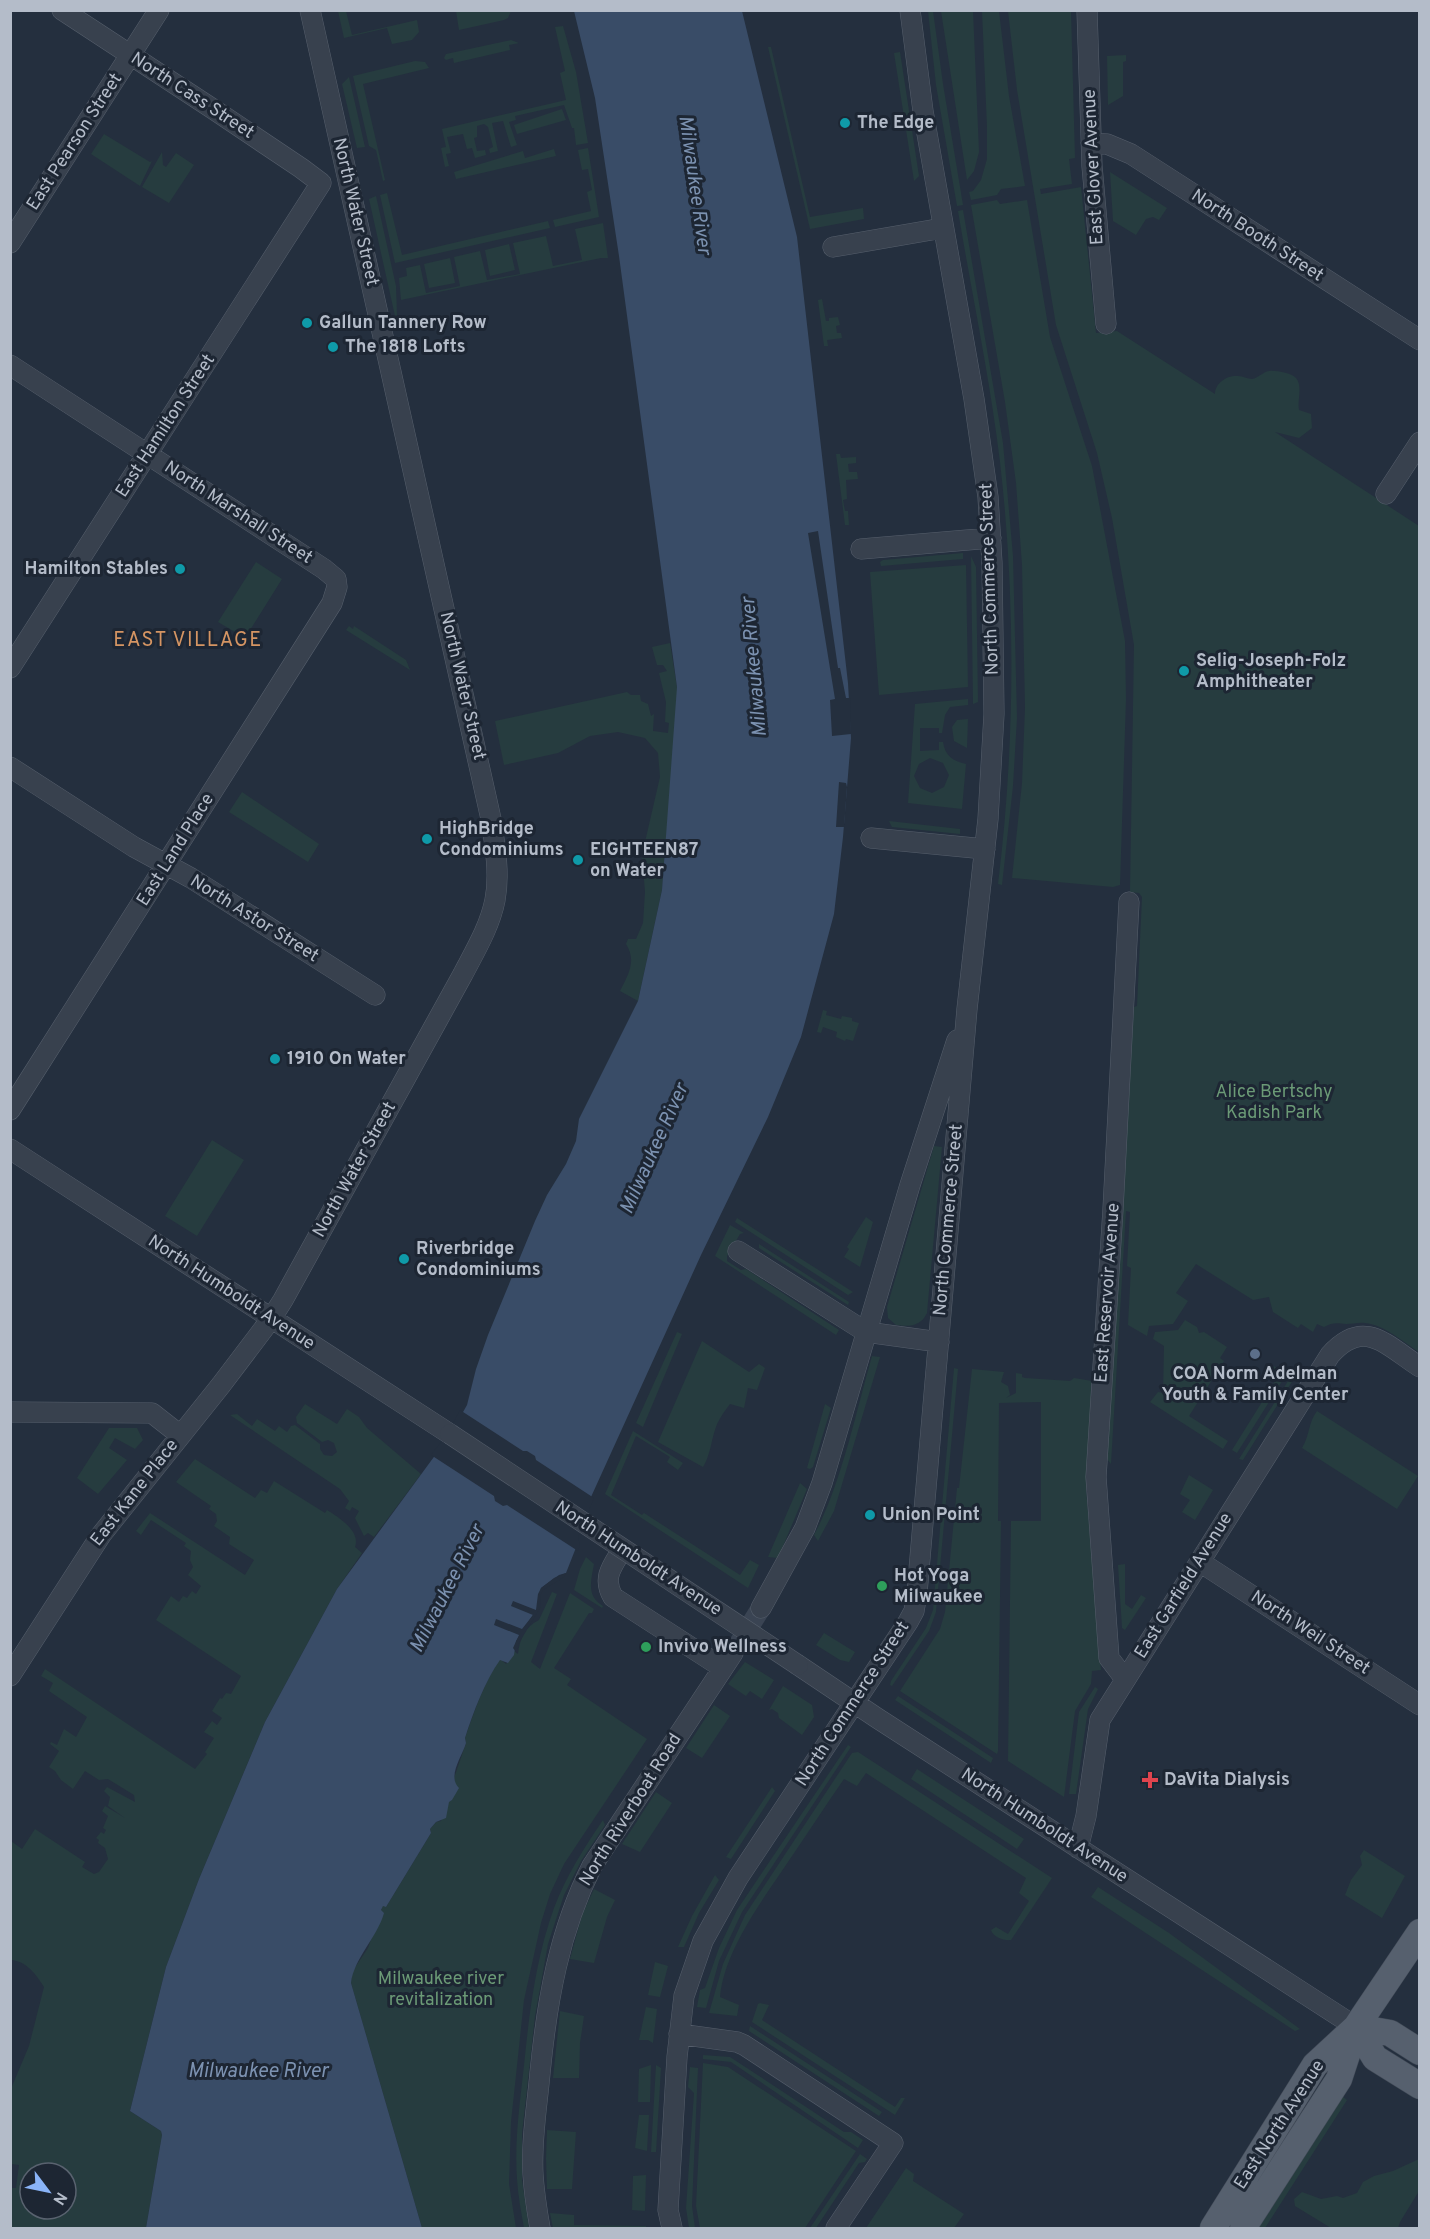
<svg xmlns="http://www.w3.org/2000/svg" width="1430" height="2239" font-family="Overpass,sans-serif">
<rect width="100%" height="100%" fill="#242f3e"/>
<path fill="#263c3f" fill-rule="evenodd" d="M460,10H511V11L508,18L504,20L459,30L456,11Z
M338,11H346L352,35L417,20L419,32L412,40L392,44L387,28L344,38Z
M928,11H933L943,84L963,205L957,206L936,85Z
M941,11H973L979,152L974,171L967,180Z
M982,11H999L1009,96L1025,186L1001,189L997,195L971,200L969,192L973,191L981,180L987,159V127Z
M1008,11H1071L1075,158L1069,159L1072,184L1040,189L1041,194L1081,187L1096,333L1117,331L1215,394C1215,383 1227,375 1238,376C1243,376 1247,379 1252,379C1258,378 1263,372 1269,371C1275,370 1292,373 1296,378C1303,386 1297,401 1299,410L1311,414L1312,428L1299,438L1275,432L1419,526V1352C1403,1342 1385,1325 1365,1323C1359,1322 1352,1324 1346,1324C1337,1323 1333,1322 1324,1327L1317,1324L1313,1332L1301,1324L1298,1328L1273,1312L1269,1297L1253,1300L1196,1264L1176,1293L1188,1301L1173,1324L1149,1326L1147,1336L1128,1325L1131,1268L1127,1266L1130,1212L1126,1211L1111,1464L1107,1459L1134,1007L1137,1006L1142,897L1139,893L1130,892L1134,645L1112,518L1097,453L1056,325L1017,90Z
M563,26L576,72L588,143L576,145L574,128H572L564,105L515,116L516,120L509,122L517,145L511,147L503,121L492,123L498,151L490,153L489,149L493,147L488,127L484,124L477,126V137L474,138L477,151L485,150L486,155L475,158L472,148L467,149L463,134L447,137L451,153L446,154L449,166L445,167L441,148L446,147L442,129L566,100L560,73L565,71L555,27Z
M511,40L519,43L509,45L510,50L454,63L453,58L446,60L444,58L446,54Z
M768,47H771L810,217L863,208L864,219L810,229Z
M900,52L919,176L914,181L894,53Z
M1126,55V61L1123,62V96L1108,105L1107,56Z
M415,61L425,62L429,68L363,84L385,180L383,181L376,150L369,146L353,76Z
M349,77L365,147L357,148L342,84Z
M562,109L566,120L517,134L514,125Z
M104,134L150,162L152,161L140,186L91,154Z
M588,148L599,217L555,227L553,220L591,211L587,192L592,190L588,169L582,170L578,150Z
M554,149L556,156L456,179L454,172L523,151L525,158Z
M162,152L163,165L166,167L176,153L194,165L169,203L142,187Z
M1110,172L1167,208L1159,220L1153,217L1146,219L1136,235L1113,221Z
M387,193L402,255L548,221L550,228L395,263L380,195Z
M376,196L396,286L397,315L395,316L369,199Z
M997,200L1000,204L1027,200L1050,337L1092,466L1125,641L1126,699L1120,885L1113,887L1012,878L1022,783L1025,708L1022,565L1016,483L1005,402L971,205Z
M963,210L1003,443L1013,556L1017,718L1013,786L1002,885L998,884C1015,747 1016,600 1000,462C990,378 972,295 958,211Z
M603,223L608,258H601L401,300L399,278L407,276L406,268L420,265L426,293L460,286L454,257L480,251L487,280L520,274L513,243L546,236L553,266L582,260L575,229Z
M509,244L515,270L490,276L485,250Z
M450,258L455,283L429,288L424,264Z
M822,299L826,321H829V318L838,317L840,325L836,326L837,333H841L842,338L827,340L828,346H824L818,300Z
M836,454H840L841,458L856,457V463L848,464L849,472H857L858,479L846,480L847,499L843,500L845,511H848L849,525H845Z
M963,553V559L881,566L880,562L883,560Z
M971,556L976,567L978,702L973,704Z
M256,562L282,579L245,638L218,622Z
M966,565L968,687L879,695L870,572Z
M349,626L353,629L354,626L406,660L410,670L346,630Z
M670,643L677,687V713L662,890L638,1001L620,991C628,975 637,961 626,944L628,939H636L643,923L645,892L642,855L660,777L658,753L645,738L618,732L590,736L558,753L504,765L495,721L627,692L631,695H640L641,701L648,704L651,716L654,714L653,731L668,733L669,723L665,722L666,702L659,673L667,671L663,665H657L652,647Z
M968,699V705L950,707L945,715L942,733H939V728H920V751L939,750V742H943C945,756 953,761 966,764L962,809L908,803L915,704ZM930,758L943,763L949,775L944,787L932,793L920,788L914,776L919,764Z
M968,719L967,748L954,741L952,727L957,720Z
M242,792L319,844L308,862L229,812Z
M889,821L960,829V834L892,827Z
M823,1010L827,1011L826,1015L841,1019L842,1016L852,1018V1021L859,1023L853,1041L846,1039L845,1041L836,1037L837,1032L823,1027L821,1033L817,1032Z
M212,1140L244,1160L197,1236L165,1216Z
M934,1146L942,1147L927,1313C921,1326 910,1327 896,1325L888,1318L887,1307Z
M866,1217L873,1222L860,1267L844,1257L849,1249L847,1247Z
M737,1218L853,1292L848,1295L735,1222Z
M730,1225L744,1233L740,1234L727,1256V1261L741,1270L746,1269L839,1330L836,1335L715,1256Z
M759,1244L849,1302L848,1305L759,1248Z
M1185,1320L1197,1327L1199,1333L1204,1332L1227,1347L1220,1358L1224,1361L1189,1416L1228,1441L1223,1449L1150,1402L1158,1392L1163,1393L1164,1346L1153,1339L1155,1332L1178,1330Z
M677,1332L682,1334L643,1427L636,1423Z
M702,1341L749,1372L759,1364L765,1368L757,1390L748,1388L744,1408L730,1404C724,1412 718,1420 715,1430C711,1442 710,1456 703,1467L658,1442Z
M872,1356L880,1357L834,1511L818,1541L814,1535C841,1485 856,1412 872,1356Z
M1274,1366L1283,1372L1280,1376L1284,1378L1237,1453L1232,1450L1277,1378L1270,1372Z
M954,1368L958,1369L936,1612L929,1631L892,1686L890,1685L891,1681L926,1628L933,1610Z
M972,1369L1004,1372L1001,1382L1008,1386L1010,1395L1006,1398L1016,1393V1373L1022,1374V1377L1025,1378L1070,1381L1074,1378L1092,1381L1086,1488L1101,1670L1092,1671L1091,1684L1075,1711L1064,1797L1008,1761L1011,1521H1041V1402L999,1403L998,1521H1001L998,1751L997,1754L900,1691L940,1629L945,1612L957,1488H959Z
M1295,1370L1298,1372L1243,1460L1239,1459Z
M305,1404L337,1424L347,1409L359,1417L367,1428L421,1474L374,1537L368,1533L364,1536L355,1518L359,1511L352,1507L350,1511L345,1508L349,1501L340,1489L230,1415L237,1414L252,1426L257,1419L275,1431L279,1426L287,1432L291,1426L295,1425L320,1444V1449L324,1455L332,1456L337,1452L334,1443L328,1440L322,1442L297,1423L296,1417Z
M825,1404L831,1408L813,1467L810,1469L807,1468Z
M1317,1411L1418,1476L1397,1509L1302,1448C1310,1435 1308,1423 1317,1411Z
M109,1428H137L143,1440L135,1449L115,1438L109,1448L127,1460L98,1494L77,1478Z
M633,1431L683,1463L678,1470L667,1462L670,1457L636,1436L611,1495L642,1515L644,1513L740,1575L750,1560L759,1565L748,1588L605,1494Z
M195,1459L255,1498L261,1490L267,1493L274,1481L325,1513L327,1510C338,1517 361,1531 355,1547L362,1553L337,1589L265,1722L199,1879L166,1967L130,2111L161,2131L162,2135L146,2228H11V2188H16L19,2165L11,2164L10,2091L29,2046L44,1987C36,1974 26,1961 11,1960V1841L22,1849L35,1829L85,1862L82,1867L94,1874L99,1872L108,1859L105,1848L98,1843L99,1840L96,1838L101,1832L104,1834L106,1830L103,1828L108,1816L102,1811L105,1806L125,1818L108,1806L110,1797L104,1791L107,1787L135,1802L134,1795L108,1779L99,1780L85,1771L73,1789L61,1780L55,1771L49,1767L59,1751L50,1744L51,1742L57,1745L64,1729L76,1737L87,1717L49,1691L53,1683L41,1676L45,1669L195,1769L207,1754L205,1752L214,1738L204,1732L212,1721L217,1725L222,1718L212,1711L220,1698L222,1699L226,1693L231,1694L241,1676L156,1620L171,1596L179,1602L183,1596L187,1598L192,1591L196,1594L201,1586L188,1575L193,1567L190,1560L191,1551L184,1546L186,1543L151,1520L141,1535L136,1531L150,1513L245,1575L254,1560L229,1544L230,1537L214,1526L217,1521L216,1514L209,1509L211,1506L176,1482ZM30,2173H66V2209H30Z
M1189,1475L1213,1490L1195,1520L1182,1512L1190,1500L1180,1494Z
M800,1483L807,1489L778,1558L768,1557Z
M586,1557L594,1564C591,1581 586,1596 603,1606L602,1608L574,1590L580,1569Z
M1125,1564V1604L1132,1609L1141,1595L1146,1598L1125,1630L1122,1628L1118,1565Z
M552,1592L557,1594L531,1662L540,1669L570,1593L594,1609L592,1613H589L554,1668L571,1679L567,1685L647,1739L564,1864L550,1894L541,1923L524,2000L511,2122L509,2184L516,2228H422L351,1983L352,1972L368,1948L383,1905L386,1907L431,1833L430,1829L436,1822L441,1821L449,1801L452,1800L455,1784L454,1778L466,1743L465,1738C474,1712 484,1682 500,1659L506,1664L513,1655L514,1651L518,1654C520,1638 525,1627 539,1620Z
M824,1633L855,1652L849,1662L840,1660L816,1645Z
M745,1662L774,1680L762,1699L750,1691L746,1696L728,1684Z
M783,1686L812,1705L814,1717L802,1735L779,1718L778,1713L772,1709L769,1710Z
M1095,1687L1098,1689L1088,1709L1076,1794H1069L1079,1712Z
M898,1696L993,1758L991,1763L895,1700Z
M714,1705L730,1716L702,1758L686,1748Z
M848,1745L851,1747L742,1912L719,1961L706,2008L697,2007L700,1990L705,1988L719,1948L737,1910Z
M858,1752L1052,1878L1011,1940C1004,1941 993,1937 991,1930L996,1927L1008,1934L1029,1901L1019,1893L1026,1878L866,1773L857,1786L844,1779C825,1806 808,1833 790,1859C764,1898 724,1950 720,1997L739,2005L737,2016L709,2013L723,1964L745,1915L852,1753Z
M917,1769L1024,1839L1017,1849L911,1779Z
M772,1787L775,1791L731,1859L726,1857Z
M656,1792L672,1803L640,1852L622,1844Z
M603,1820L605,1825L581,1861L564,1895L548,1944L535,2016L522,2133V2180L529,2228H524C521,2212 518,2195 517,2179C514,2138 521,2096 525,2056C530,2006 537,1955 554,1908C566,1876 584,1848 603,1820Z
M1364,1850L1405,1876L1382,1918L1345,1895L1351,1880L1362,1865L1360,1856Z
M715,1875L719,1880L699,1913L684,1947H678L692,1916Z
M1098,1887L1169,1933L1300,2029L1295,2031L1091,1897Z
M594,1889L615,1900L607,1917L594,1963L570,1959L582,1915Z
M655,1962L668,1966L660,1997L648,1995Z
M760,2003L769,2005L762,2020L895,2107L901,2098H905L895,2115L752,2022L758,2004Z
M646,2007L657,2009L653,2043L648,2040H639Z
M560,2011L584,2016L580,2043L579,2078H553Z
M750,2026L882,2112L879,2116L749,2031Z
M703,2055L730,2057L844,2132H851L863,2140L858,2148L731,2062L703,2059Z
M703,2063L728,2067L856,2151L805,2228H700L696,2206Z
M651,2065L650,2102H638L639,2069Z
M656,2065L661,2068L656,2152H651Z
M690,2067L698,2068L692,2206L695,2228H689L686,2208L694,2093L688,2087Z
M1342,2096L1347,2100L1265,2228H1258Z
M639,2115H649L647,2151L635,2148Z
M547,2130L576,2132L572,2189H547L546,2158Z
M860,2154L867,2159L865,2162L859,2163L816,2228H810Z
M1419,2159V2191L1400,2222L1398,2228H1331L1295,2206L1294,2199L1302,2192L1321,2199L1337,2196L1343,2198L1357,2193L1363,2182L1374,2176L1393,2171Z
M906,2168L914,2174L913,2181L964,2214L954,2228H866Z
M646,2175L645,2211L632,2210L633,2176Z
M550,2213L574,2215V2225L646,2226V2228H553Z"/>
<path fill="#394c67" d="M574,11H742L797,237L848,683L851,738L843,837L834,914L801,1037L768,1117L701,1255L591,1497L575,1537L577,1545L566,1573L559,1575L541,1588L538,1607L516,1641L514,1655L508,1663L500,1660C485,1681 473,1713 465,1738L466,1743C462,1757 447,1776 459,1788L452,1800L449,1802L446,1818L436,1822L430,1829L431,1833L386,1907L383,1906L381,1910L384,1913C377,1938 354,1958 351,1983L422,2228H146L162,2135L161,2131L130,2111L166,1967L199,1879L265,1722L337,1589L450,1435L467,1405L476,1369L488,1335L535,1221L547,1195L566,1164L576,1141L579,1119L638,1001L662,890L677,687L619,256L595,98Z"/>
<path fill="#242f3e" d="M818,531L838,668H840L846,698H850L851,734L832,736L830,700L835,699L808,533Z
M839,782L846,783L847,787L844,827H836Z
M460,1410L523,1451H527L535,1456L536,1460L594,1498L578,1537L580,1545L578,1551L507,1505L503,1506L495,1501L494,1496L431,1455L448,1433Z
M566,1573L564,1577L543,1590L541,1594L540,1608L519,1643L517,1653L513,1648L519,1635L494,1625L496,1619L522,1629L533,1615L511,1606L513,1601L536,1610L538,1594L541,1588L554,1578Z"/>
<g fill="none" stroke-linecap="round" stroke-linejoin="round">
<path stroke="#3a4453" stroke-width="20" stroke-dasharray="20 10" stroke-linecap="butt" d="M733,1653L761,1608"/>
<g stroke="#565f6c" stroke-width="21">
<path id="minor" d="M62,10L213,109L301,168L321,183
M1087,10L1092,166L1106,324
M1091,143L1107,144L1131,154L1420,340
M10,243L159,10
M833,247L943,228
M10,365L324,569L336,579L337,587L332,603L10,1110
M1386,494L1420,442
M861,549L991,538
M10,668L321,183
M10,767L134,847L191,878L375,995
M871,838L985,849
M10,1149L450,1434
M738,1251L866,1332L939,1342
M10,1412L152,1413L180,1435
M622,1550C612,1566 602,1578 613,1597L723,1668
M1200,1562L1420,1705
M761,1608L805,1528L822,1483L910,1185L957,1040
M798,1665L877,1718L1356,2027
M10,1676L101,1535L221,1385L271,1319L283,1300L463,974C475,951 490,926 495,900C500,874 495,845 491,819L310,10
M1125,1679L1109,1658L1096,1477L1113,1209L1129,902
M1078,1848L1086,1816L1100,1720L1330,1355C1364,1317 1386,1345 1420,1367
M679,2034L737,2042L744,2045L893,2143L836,2228
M540,2228C537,2211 534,2192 533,2174C531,2141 537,2107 540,2073C547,2001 559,1931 592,1866L733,1653
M672,2228L668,2210L677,2057L684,1996L703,1941L738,1878L908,1622L914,1611L917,1593L967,1009L988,819L994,714L992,563L988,497L974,399L923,111L910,10"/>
</g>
<g stroke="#414a57" stroke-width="27">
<path id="major" d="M1356,2027L1375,2058L1420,2086
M1356,2027L1390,2033L1420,2052
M1213,2228L1315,2065L1356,2027L1420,1932
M1243,2228L1339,2079L1355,2030"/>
</g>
<use href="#minor" stroke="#38414e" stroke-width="20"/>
<use href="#major" stroke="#56606e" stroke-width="26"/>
<g stroke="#565f6c" stroke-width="21" stroke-linecap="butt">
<path id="minor-bridge" d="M450,1434L798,1665"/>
</g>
<use href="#minor-bridge" stroke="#38414e" stroke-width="20"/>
</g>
<g fill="#0f9aa8" stroke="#1d2633" stroke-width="2">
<circle cx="845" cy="123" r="6"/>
<circle cx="307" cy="323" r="6"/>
<circle cx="333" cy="347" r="6"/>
<circle cx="180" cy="569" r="6"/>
<circle cx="1184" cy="671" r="6"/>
<circle cx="427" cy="839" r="6"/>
<circle cx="578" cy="860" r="6"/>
<circle cx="275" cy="1059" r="6"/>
<circle cx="404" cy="1259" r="6"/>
<circle cx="870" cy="1515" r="6"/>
</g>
<circle fill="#5c6f8a" stroke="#1d2633" stroke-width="2" cx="1255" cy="1354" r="6"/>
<g fill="#2e9e5b" stroke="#1d2633" stroke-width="2">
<circle cx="882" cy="1586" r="6"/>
<circle cx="646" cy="1647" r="6"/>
</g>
<path fill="#e0444e" stroke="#1d2633" stroke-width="2" d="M1147 1771h6v6h6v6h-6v6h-6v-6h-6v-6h6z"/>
<g text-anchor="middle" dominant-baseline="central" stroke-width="6" stroke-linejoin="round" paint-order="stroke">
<g font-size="18" fill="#b4bcc9" stroke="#1d2633">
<text transform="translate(192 96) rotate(33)">North Cass Street</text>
<text transform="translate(75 142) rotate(-57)">East Pearson Street</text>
<text transform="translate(1094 167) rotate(-93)">East Glover Avenue</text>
<text transform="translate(355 212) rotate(77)">North Water Street</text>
<text transform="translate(1257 236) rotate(33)">North Booth Street</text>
<text transform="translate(166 426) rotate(-57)">East Hamilton Street</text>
<text transform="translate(238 513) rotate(33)">North Marshall Street</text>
<text transform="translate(990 579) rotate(-92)">North Commerce Street</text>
<text transform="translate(462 686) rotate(77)">North Water Street</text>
<text transform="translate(176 850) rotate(-58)">East Land Place</text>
<text transform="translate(254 919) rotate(32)">North Astor Street</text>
<text transform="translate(355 1170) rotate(-61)">North Water Street</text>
<text transform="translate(949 1220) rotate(-85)">North Commerce Street</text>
<text transform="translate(231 1293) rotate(33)">North Humboldt Avenue</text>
<text transform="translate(1108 1293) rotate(-86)">East Reservoir Avenue</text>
<text transform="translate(135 1493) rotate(-52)">East Kane Place</text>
<text transform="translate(638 1559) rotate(33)">North Humboldt Avenue</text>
<text transform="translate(1184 1586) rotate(-58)">East Garfield Avenue</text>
<text transform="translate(1310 1633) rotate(33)">North Weil Street</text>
<text transform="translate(853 1704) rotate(-57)">North Commerce Street</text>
<text transform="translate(631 1810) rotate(-58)">North Riverboat Road</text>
<text transform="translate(1044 1826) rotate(33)">North Humboldt Avenue</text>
<text transform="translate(1280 2125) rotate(-57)">East North Avenue</text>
</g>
<g font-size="18" font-weight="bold" fill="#b4bcc9" stroke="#1d2633" text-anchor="start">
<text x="857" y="123">The Edge</text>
<text x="319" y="323">Gallun Tannery Row</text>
<text x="345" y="347">The 1818 Lofts</text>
<text x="168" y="569" text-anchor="end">Hamilton Stables</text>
<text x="1196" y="661">Selig-Joseph-Folz<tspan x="1196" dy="21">Amphitheater</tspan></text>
<text x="439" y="829">HighBridge<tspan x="439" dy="21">Condominiums</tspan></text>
<text x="590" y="850">EIGHTEEN87<tspan x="590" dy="21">on Water</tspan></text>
<text x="287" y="1059">1910 On Water</text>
<text x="416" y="1249">Riverbridge<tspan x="416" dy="21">Condominiums</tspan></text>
<text x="1255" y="1374" text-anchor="middle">COA Norm Adelman<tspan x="1255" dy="21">Youth &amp; Family Center</tspan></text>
<text x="882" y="1515">Union Point</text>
<text x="894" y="1576">Hot Yoga<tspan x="894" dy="21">Milwaukee</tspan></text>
<text x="658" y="1647">Invivo Wellness</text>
<text x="1164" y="1780">DaVita Dialysis</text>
</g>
<g font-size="18" fill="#6b9a76" stroke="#1d2633">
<text x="1274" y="1092">Alice Bertschy<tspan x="1274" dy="21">Kadish Park</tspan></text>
<text x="441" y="1979">Milwaukee river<tspan x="441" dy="21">revitalization</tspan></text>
</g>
<g font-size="20" font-style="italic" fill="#7c92b1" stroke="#1d2633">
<text transform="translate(694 185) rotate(82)">Milwaukee River</text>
<text transform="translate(755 667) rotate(-95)">Milwaukee River</text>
<text transform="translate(655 1149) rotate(-66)">Milwaukee River</text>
<text transform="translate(448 1589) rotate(-63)">Milwaukee River</text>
<text x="258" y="2072">Milwaukee River</text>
</g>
<g font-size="20" letter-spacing="1.5" fill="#d59563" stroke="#1d2633">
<text x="188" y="641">EAST VILLAGE</text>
</g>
</g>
<rect width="1430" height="2239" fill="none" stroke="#b4bcc9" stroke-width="24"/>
<g transform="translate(48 2191) rotate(122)"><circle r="28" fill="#1d2633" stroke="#59626f" stroke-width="1.5"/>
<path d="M0-4.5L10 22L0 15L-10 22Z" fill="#8ab4f8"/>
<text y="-9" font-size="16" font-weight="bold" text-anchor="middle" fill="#b4bcc9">N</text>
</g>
</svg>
